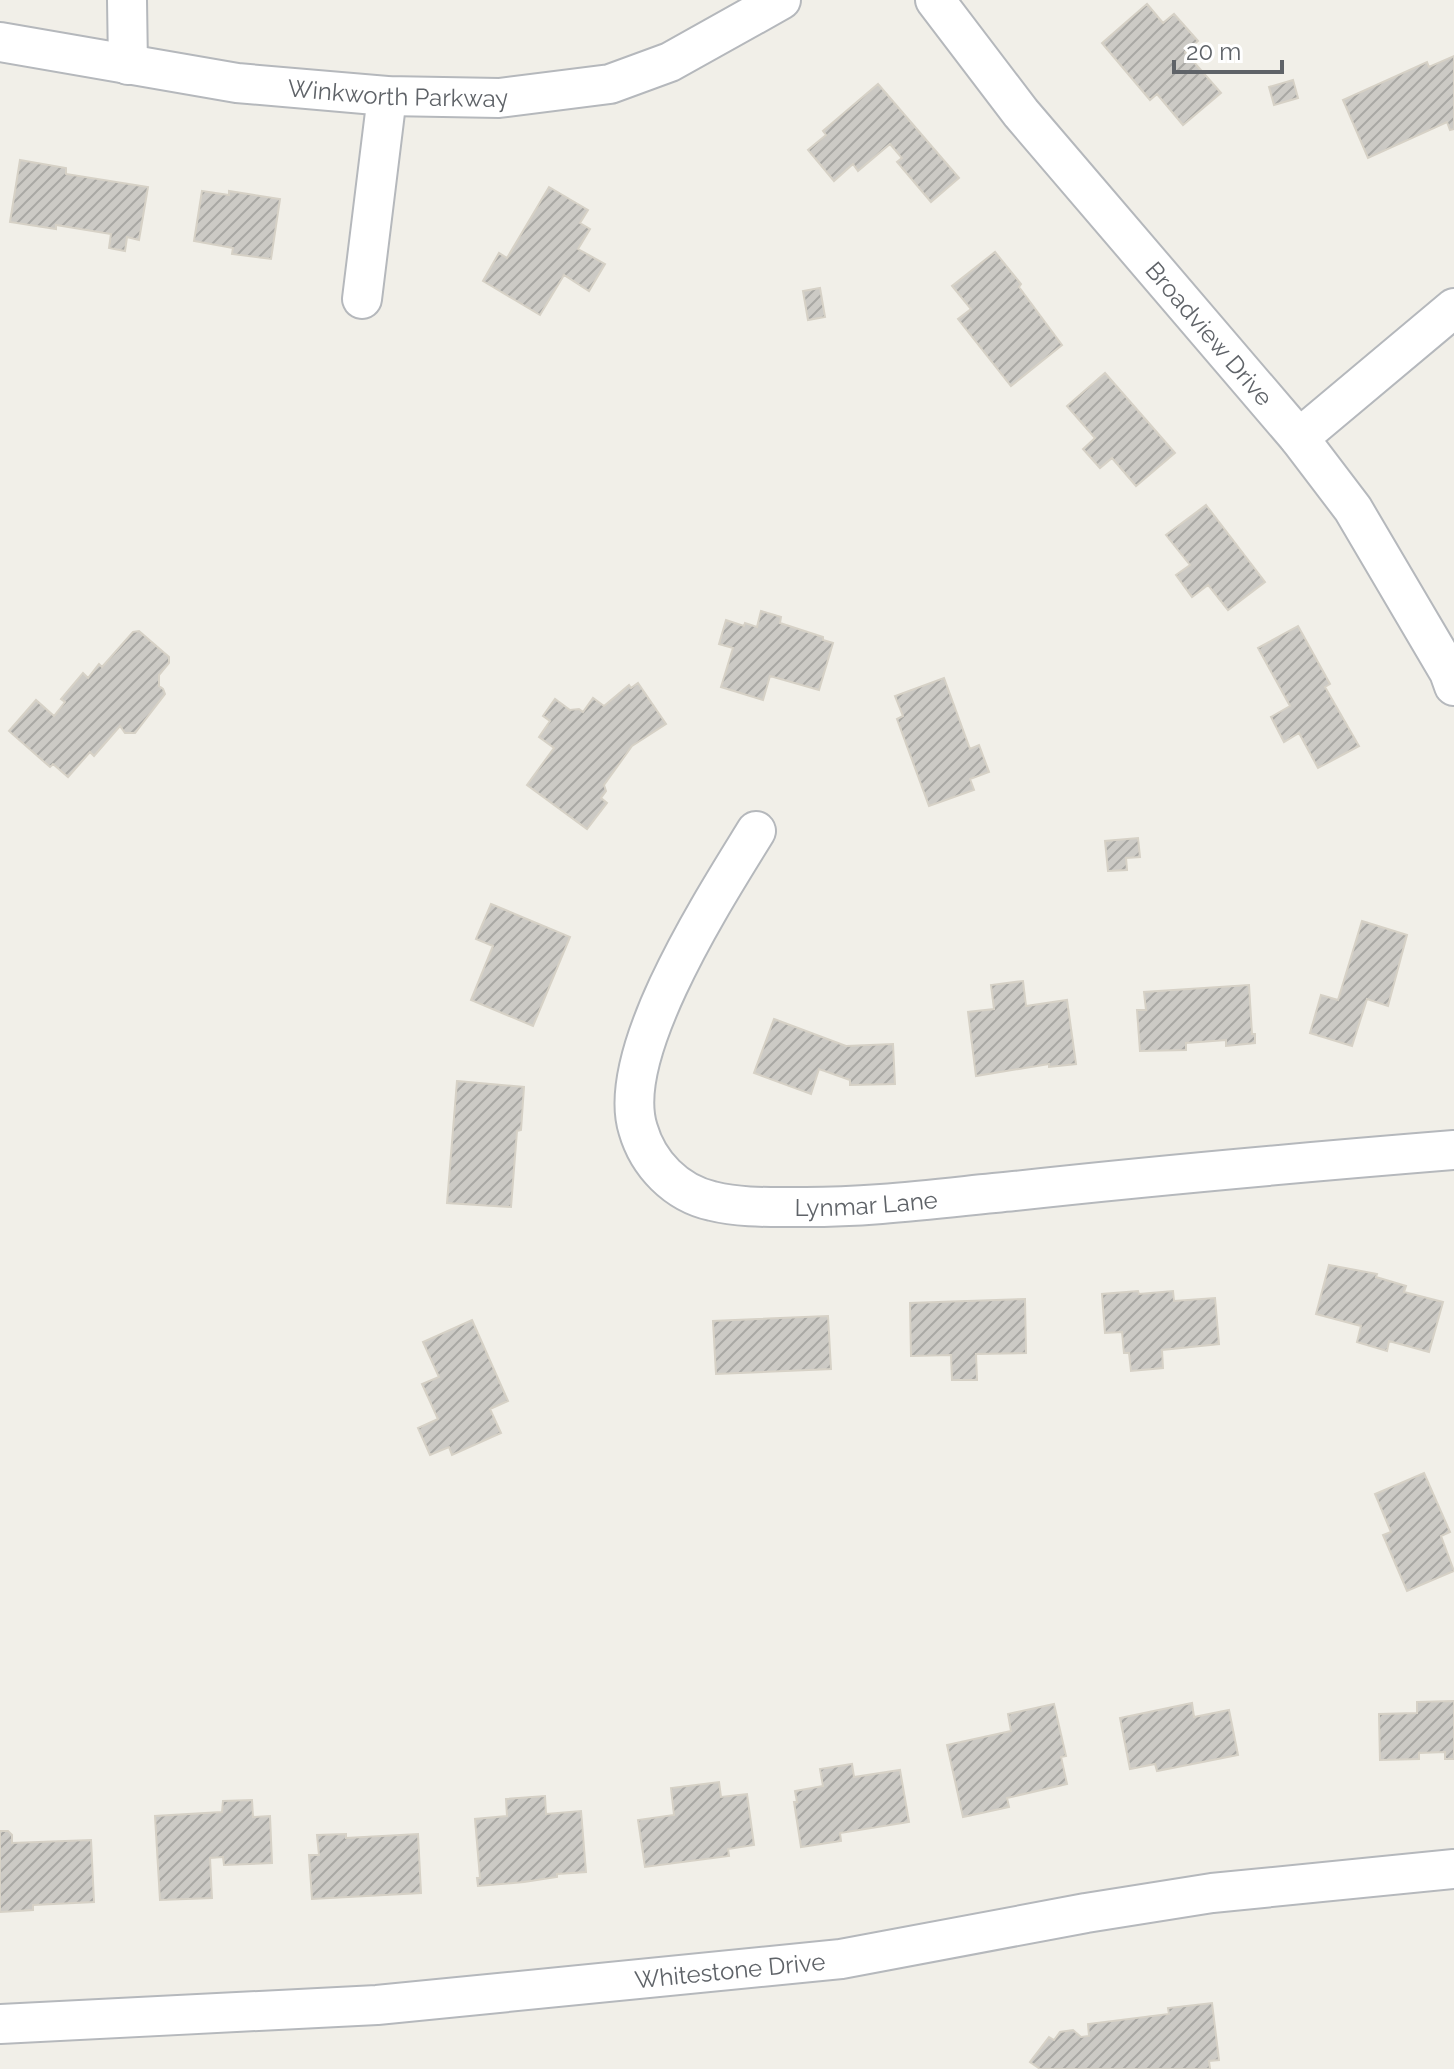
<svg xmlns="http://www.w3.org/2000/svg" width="1454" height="2069" font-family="Raleway,sans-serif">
<defs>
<pattern id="building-hatch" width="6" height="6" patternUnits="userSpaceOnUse" patternTransform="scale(2)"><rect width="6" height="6" fill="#cccac5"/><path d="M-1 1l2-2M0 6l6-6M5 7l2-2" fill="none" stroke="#a9a8a4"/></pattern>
</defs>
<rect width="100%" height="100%" fill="#f1efe8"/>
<path fill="url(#building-hatch)" stroke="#d6d1c6" stroke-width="2" d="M1147,4L1163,23L1174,14L1198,41L1185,52L1221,93L1183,125L1157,94L1150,100L1102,43Z
M1454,56V129L1450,130L1447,122L1368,158L1343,100L1427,62L1429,67Z
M1293,80L1298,98L1274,105L1269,87Z
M878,84L959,178L931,202L897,162L902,158L890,144L858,171L853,164L834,181L808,150L826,135L823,131Z
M20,160L66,168V174L148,187L139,240L127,237L125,251L109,248L111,234L56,225V229L10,222Z
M549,187L588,210L580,223L590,229L578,249L605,264L589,291L564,275L540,315L483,281L499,253L507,258Z
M202,191L229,195V191L280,199L271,259L232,254L233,248L194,241Z
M995,252L1021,284L1019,287L1062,345L1011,386L958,319L971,309L952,286Z
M820,288L825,317L808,320L803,291Z
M1105,373L1175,453L1136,486L1112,458L1100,468L1083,449L1095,438L1067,406Z
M1206,505L1265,582L1228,610L1208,585L1192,597L1176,575L1190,565L1166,535Z
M761,611L781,617L780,623L823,637V640L833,643L819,690L770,676L763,700L721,687L733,648L719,644L726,620L744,626L745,623L757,627Z
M1298,626L1330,684L1325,687L1359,746L1318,768L1299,733L1284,742L1271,717L1290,706L1258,648Z
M139,631L169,657V663L159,675V686L163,689L165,694L135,733H125L120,726L94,756L90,752L68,777L53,764L50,767L9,731L36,700L54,716L65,702L61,699L83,673L88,678L99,664L102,667L133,632Z
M944,678L970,749L979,745L989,772L970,779L974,790L929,806L897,719L903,716L895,696Z
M638,683L666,724L632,746L604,785L606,791L601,798L607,803L587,829L527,785L554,748L539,737L550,721L543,716L555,699L570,710L579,709L583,712L593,698L604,706L629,685L631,688Z
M1138,838L1140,857L1126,858L1127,870L1108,871L1105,841Z
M491,904L570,937L533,1026L471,1000L493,946L476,939Z
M1362,921L1407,935L1388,1006L1367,999L1352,1046L1310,1033L1321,995L1338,1000Z
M1023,981L1026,1006L1067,1000L1076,1064L1049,1067V1064L976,1076L968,1012L994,1009L991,985Z
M1249,985L1252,1034H1255V1043L1226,1046V1040L1186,1043V1050L1140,1051L1137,1010H1146L1144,992Z
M774,1019L846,1046L893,1044L895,1084L850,1085V1080L819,1069L811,1094L754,1073Z
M457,1081L524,1087L521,1130L517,1131L511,1207L447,1203Z
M1329,1265L1377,1274L1376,1277L1406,1286L1404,1292L1443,1302L1429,1352L1389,1341L1387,1351L1357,1342L1361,1326L1316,1314Z
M1138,1291L1139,1294L1173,1291L1174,1301L1215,1298L1219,1344L1162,1350L1163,1368L1131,1371L1129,1353H1124L1122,1332L1105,1333L1102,1294Z
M1025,1299L1026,1353L976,1354L977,1380H952L951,1355L911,1356L910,1303Z
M828,1316L831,1369L716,1374L713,1321Z
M472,1320L508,1401L490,1409L501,1433L452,1455L449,1447L430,1455L418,1428L438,1419L422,1384L439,1377L423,1342Z
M1424,1473L1450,1532L1441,1536L1454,1571L1407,1591L1383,1535L1391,1532L1375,1494Z
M1454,1701V1759H1445V1752L1419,1753V1759L1380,1760L1379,1714L1417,1713V1702Z
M1192,1703L1194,1717L1229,1710L1238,1755L1157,1771L1155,1764L1130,1769L1120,1718Z
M1054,1704L1066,1756L1061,1757L1067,1784L1007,1798L1009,1807L963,1817L947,1745L1011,1731L1008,1714Z
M852,1764L854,1777L900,1770L909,1822L840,1833L841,1841L801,1847L794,1802H797L795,1791L823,1786L820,1769Z
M719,1782L721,1797L747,1794L754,1845L728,1849L729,1856L645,1867L638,1820L674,1815L671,1788Z
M545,1796L546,1814L581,1811L586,1872L557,1874V1877L524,1882L478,1886L477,1878H480L475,1819L507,1816L506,1799Z
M252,1800L253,1817L270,1816L272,1863L224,1865L223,1857L210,1858L212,1898L160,1900L155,1816L222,1812L223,1801Z
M0,1831H8L12,1835V1843L91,1840L94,1902L33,1905V1910L0,1912Z
M346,1834V1838L418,1834L421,1893L312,1899L309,1855H319L317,1835Z
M1212,2003L1219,2060L1209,2061L1210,2069H1040L1030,2062L1049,2037L1054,2040L1060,2032L1073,2030L1081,2037L1089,2036L1088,2024L1169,2014L1168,2008Z"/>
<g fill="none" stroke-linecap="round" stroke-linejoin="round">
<g stroke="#b5b8bc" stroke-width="42">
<g id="minor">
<path d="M127,0L128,65"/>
<path id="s1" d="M935,0L1021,113L1299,438L1353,509L1449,672L1454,686"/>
<path id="s2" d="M0,42L237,83L387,96L499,98L610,84L670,62L781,0"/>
<path d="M362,299L387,96"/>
<path d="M1299,438L1454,308"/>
<path id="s3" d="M756,831C716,896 614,1053 638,1129C648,1164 676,1193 712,1201C740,1208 768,1207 796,1207C869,1208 941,1198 1014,1191C1160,1175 1307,1162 1454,1150"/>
<path id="s4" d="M0,2024L377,2005L841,1959L1086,1913L1212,1893L1454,1869"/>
</g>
</g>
<use href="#minor" stroke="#fff" stroke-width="38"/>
</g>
<g text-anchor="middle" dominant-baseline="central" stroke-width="7" stroke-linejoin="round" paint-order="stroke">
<g font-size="24" fill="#5f6368" stroke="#fff">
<text stroke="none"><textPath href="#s2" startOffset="402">Winkworth Parkway</textPath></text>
<text stroke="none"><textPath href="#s1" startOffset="432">Broadview Drive</textPath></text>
<text stroke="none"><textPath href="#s3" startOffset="590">Lynmar Lane</textPath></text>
<text stroke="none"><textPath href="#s4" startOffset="732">Whitestone Drive</textPath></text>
</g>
</g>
<path d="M1174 60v12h108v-12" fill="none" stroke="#5f6368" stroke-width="4"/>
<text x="1186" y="60" font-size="24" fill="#5f6368" stroke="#ffffff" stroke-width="6" paint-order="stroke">20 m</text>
</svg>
